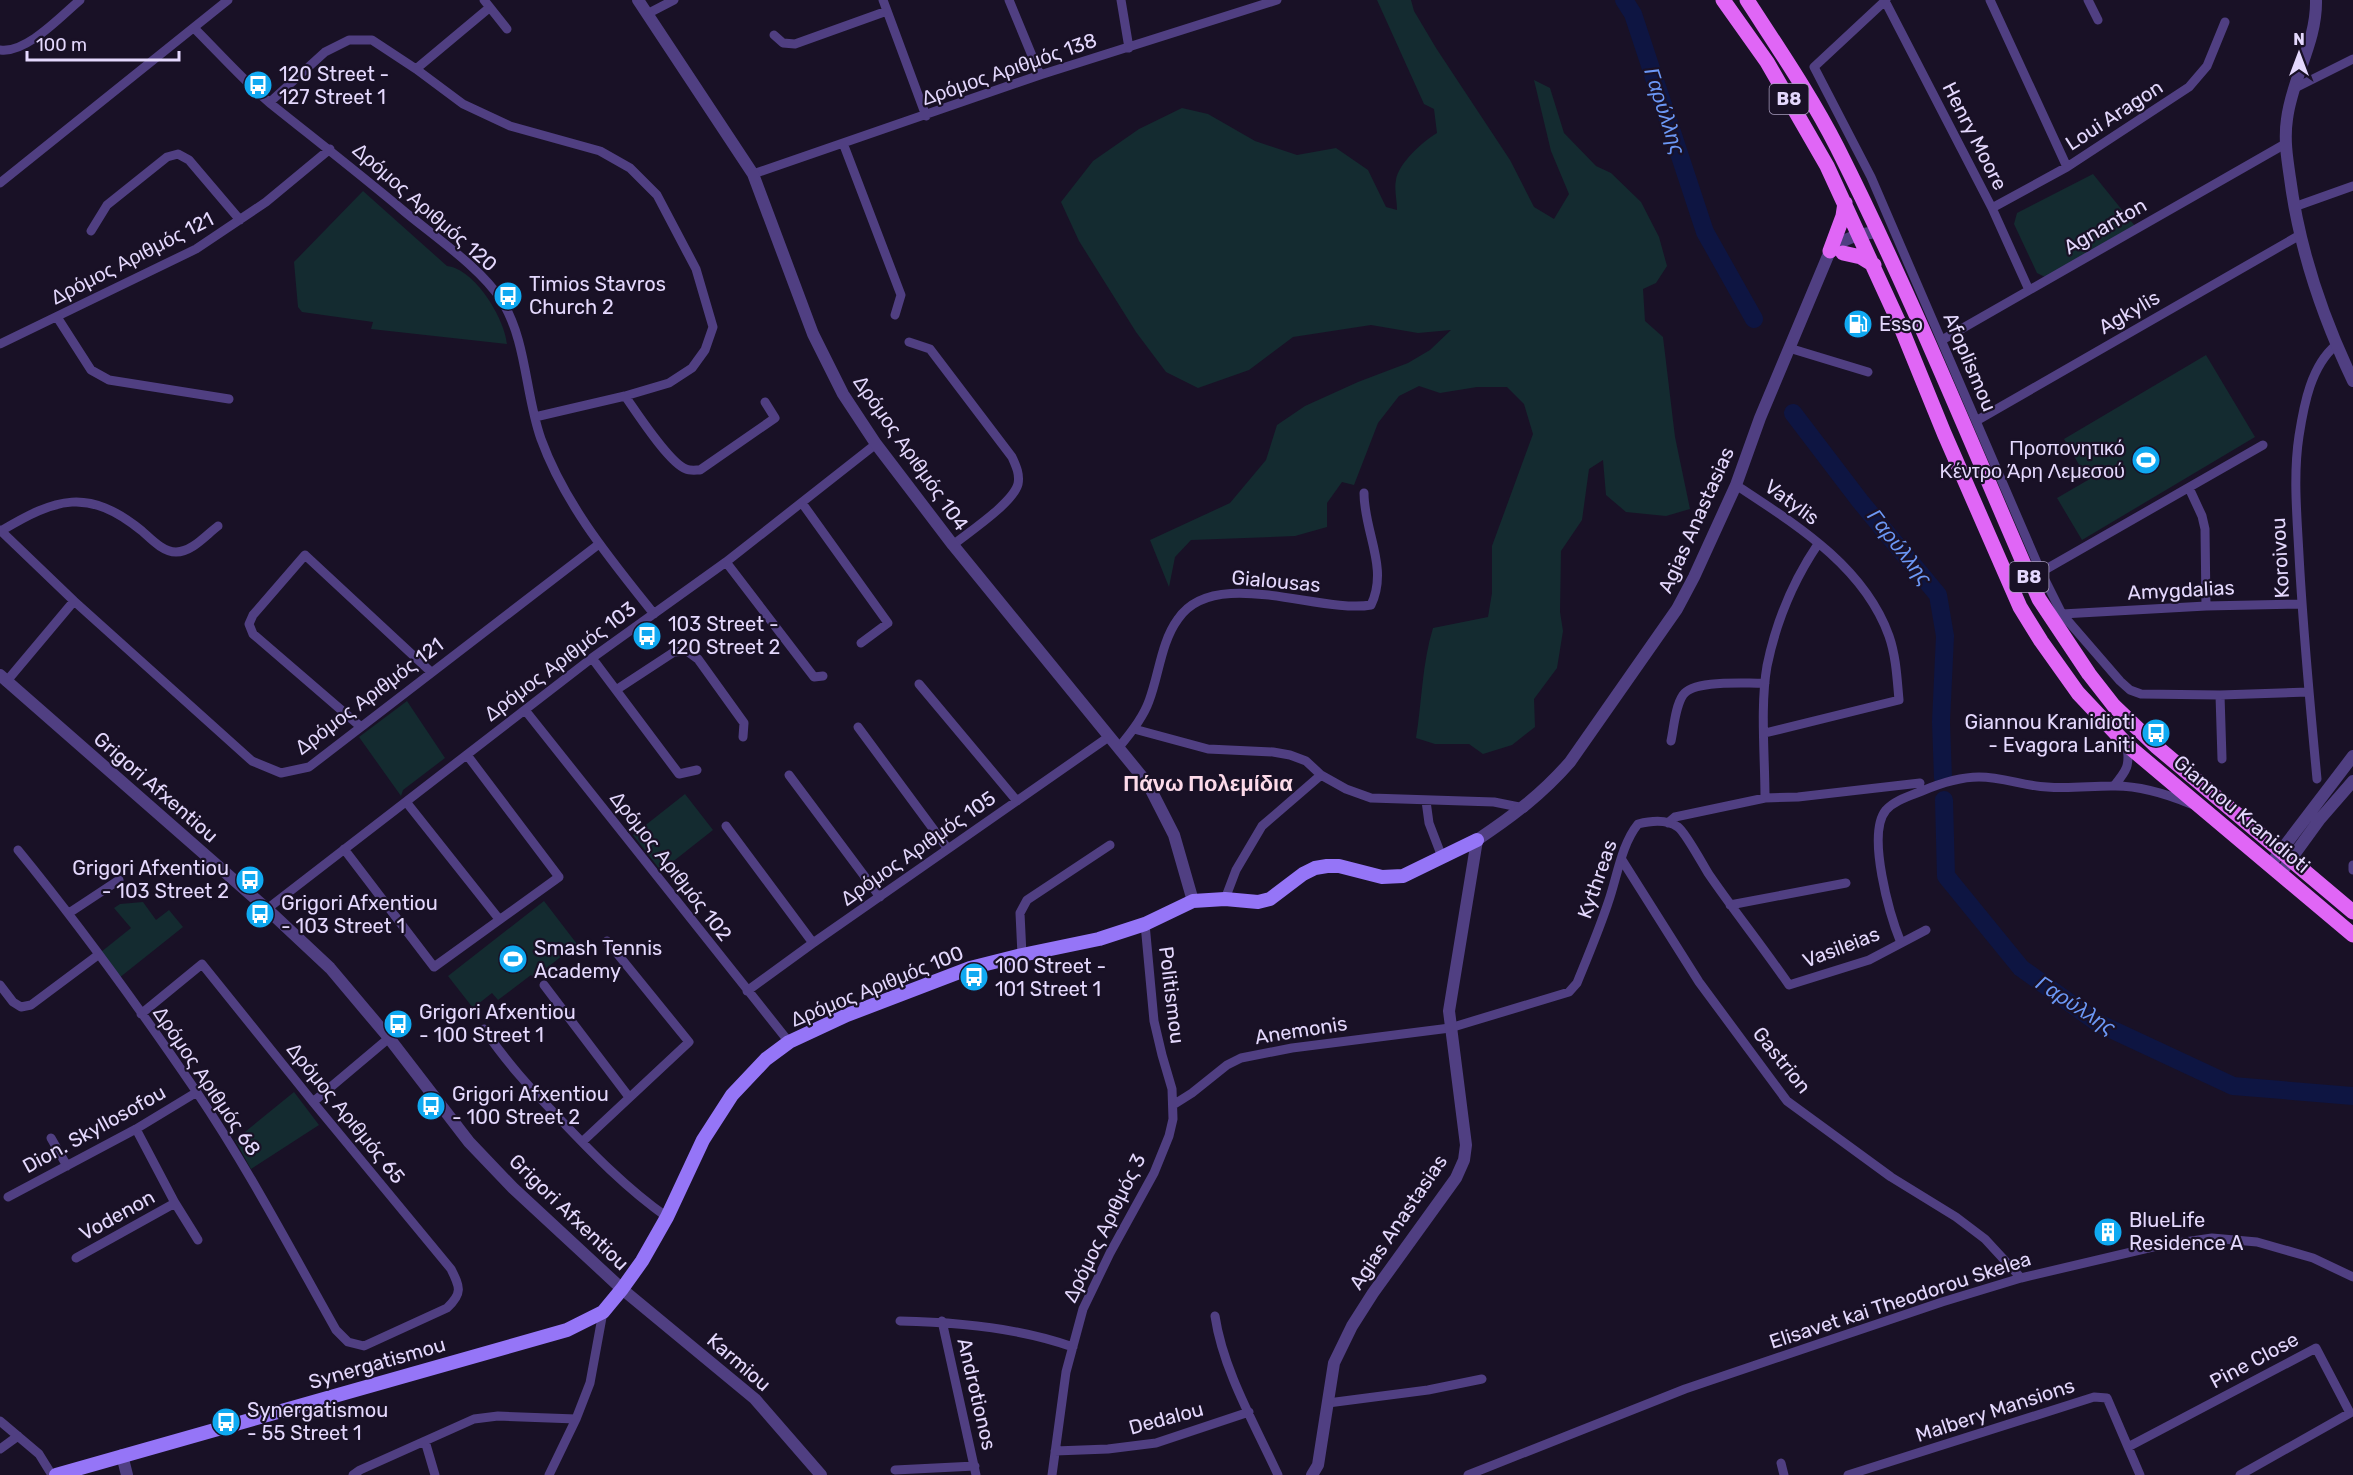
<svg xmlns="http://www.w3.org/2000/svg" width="2353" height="1475" font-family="Rubik,sans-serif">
<rect width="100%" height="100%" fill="#191126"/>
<path fill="#142b30" d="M1377,0H1411L1414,11L1436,48L1510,160L1534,207L1554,219L1569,194L1551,151L1534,80L1550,88L1564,133L1596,166L1611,173L1641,202L1659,237L1667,266L1656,283L1643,289L1645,321L1663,337L1675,437L1690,509L1666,516L1626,512L1606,495L1603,460L1589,469L1582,520L1561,551L1560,612L1563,631L1557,668L1534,699L1535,727L1512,745L1483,754L1469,744H1435L1416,738C1422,701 1422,664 1433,628L1488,617L1492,593V546L1533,434L1524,404L1507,387H1477L1440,393L1419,386L1399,396L1378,423L1354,485L1342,482L1327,503V527L1295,536L1191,540L1175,557L1169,587L1150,540L1230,503L1266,460L1277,425L1305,406L1358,382L1408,363L1430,350L1451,330L1418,333L1371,325L1293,337L1249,370L1198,388L1166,372L1136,332L1079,241L1061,202L1093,161L1139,129L1182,108L1208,114L1255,141L1297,155L1336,148L1368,170L1386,207L1397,210C1397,200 1394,189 1396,180C1398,164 1423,141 1437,133L1434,109L1424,104Z
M2093,174L2135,226L2047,278L2037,273L2014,224L2017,213Z
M363,191L447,266C475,269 505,319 507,344L371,329L373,322L302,312L298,307L294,262Z
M2206,355L2255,437L2082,540L2057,498L2088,480L2064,439Z
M407,701L445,758L403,790L401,796L359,737Z
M685,794L713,830L661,871L633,835Z
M544,901L577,944L534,978L531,975L498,1000L492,993L473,1008L448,976Z
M143,902L156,920L169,910L183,927L119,978L101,952L131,928L114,908L120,904Z
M294,1092L319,1125L251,1169L235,1140Z"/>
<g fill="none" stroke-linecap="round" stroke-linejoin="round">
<path stroke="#0e1542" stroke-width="18" d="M1624,0L1633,14L1705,232L1754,319
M1793,413L1860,501L1938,595L1945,636L1941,722L1943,778
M1944,800L1946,876L2021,968L2098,1023L2233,1086L2353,1096"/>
<path stroke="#503f82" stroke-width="9" d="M484,0L507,29
M883,0L926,116
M1009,0L1040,75
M1121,0L1129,48
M1886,0L1814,67L1871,177L2041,572L2062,614L2120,681L2130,690L2141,694L2220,695L2308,692
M1990,0L2067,167
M2088,0L2098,20
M1885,1L1992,208L2029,290
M647,14L674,0
M194,28C219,53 244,81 271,104C316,140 361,175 405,212C434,236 482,269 502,301C527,342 525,394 541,439C565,505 611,560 654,614
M774,35L783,43L795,44L887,11
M0,50C26,54 61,16 80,0
M416,69L489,8
M2295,88L2353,59
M270,102L325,52L349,40H372L416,69L463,104L510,126L600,151L630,168L657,195L696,269L713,327L705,350L692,368L669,383L625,396L535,417
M843,143L901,295L895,315
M753,174L1040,75L1277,0
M0,183L228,0
M2294,207L2353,186
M1992,208L2067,167L2189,87L2207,66L2225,22
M91,231L107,205L167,157L178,154L189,160L240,220
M57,317L91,370L109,380L229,399
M1942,340L2285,144
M909,342L930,349L1012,457C1016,466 1020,474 1018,484C1013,503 969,532 953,545
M0,344L196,249L266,202L330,149
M1789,348L1868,372
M625,396C637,413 669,463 686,469C690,471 696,470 700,470L775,418L765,402
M1976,421L2300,235
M1736,485C1795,524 1864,566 1889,636C1896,656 1897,678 1899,700L1765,733
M2189,488L2202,516L2205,529L2206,606
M802,503L888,623L861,643
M0,530L74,601L252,761L281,773L309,767L599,544
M1,531C56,498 88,487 142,531C151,539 163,552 176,552C192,552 206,535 218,526
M726,562L814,677L823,676
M2041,572L2263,445
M2062,614L2206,606L2302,604
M592,658L679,774L697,770
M6,682L74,601
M919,684L1017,801
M616,690L674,652L687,651L698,659L744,723L743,737
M2220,695L2222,759
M525,710L789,1042
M361,727L253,634L249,624L253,615L305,555L431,672
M858,727L948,849
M1134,729L1208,749L1273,752L1290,755L1306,761L1321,775L1346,789L1371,798L1494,802L1524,808
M1671,741C1674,727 1675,707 1683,695C1694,679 1747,684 1765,683
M1119,747C1131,733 1143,718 1149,701C1159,675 1161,642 1178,619C1214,565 1319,614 1371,605C1389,568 1364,532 1364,493
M789,775L880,897
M2317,779C2310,705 2303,630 2299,555C2297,516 2293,475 2299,436C2304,404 2311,366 2336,345
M2114,786C2127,770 2130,766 2127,745
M1765,798C1765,757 1760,706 1767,666C1776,622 1793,581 1818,544
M1426,801L1429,823L1442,857
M407,803L499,919
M1668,823L1675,817L1765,798L1798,797L1920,783
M726,826L813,943
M344,849L434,967L559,877L467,755
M18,850C81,927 140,1009 196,1091C248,1168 291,1250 336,1330L348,1342L364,1346L447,1308C463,1293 460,1287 451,1269L313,1102L202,964L141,1014
M1622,860L1699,982L1787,1101L1891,1177L1956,1217L1985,1239L2021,1278
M2353,865V870
M1225,899L1236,870L1262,826L1321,775
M1730,905L1846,883
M267,909L592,658L726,562L876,444
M69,913L119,880
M1901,943C1890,916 1866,834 1886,810C1895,800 1910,796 1922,791C1941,783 1959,777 1979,777C2003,777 2024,786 2047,787C2069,789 2090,786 2111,786C2138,785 2167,794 2191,804
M1022,955L1020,913L1027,900L1110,845
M0,985L13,1002L21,1007L31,1005L98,955
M544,985L629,1097
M747,991L813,943L1110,736
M484,1029C506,1062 531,1089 558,1117C592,1153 627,1189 667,1217
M313,1102L389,1038
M1173,1105L1192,1093L1227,1065L1241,1058L1292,1048L1450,1028L1569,992L1577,983C1588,956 1599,930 1608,903C1617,878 1621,845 1638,824C1650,821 1667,819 1678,827C1685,832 1702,863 1708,873C1734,911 1763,947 1789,985L1869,960L1926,930
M136,1129L175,1203L198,1240
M51,1138L67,1166
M582,1142L689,1042L607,941
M8,1197L136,1129L197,1092
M76,1258L175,1203
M1215,1316C1223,1370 1255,1425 1278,1475
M900,1321C956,1322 1020,1328 1073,1347
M942,1321L976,1475
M1328,1403L1428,1390L1482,1379
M0,1421L39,1454L52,1475
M425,1441L435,1475
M2128,1447L2316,1348L2350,1413L2240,1475
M0,1449L18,1436
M1055,1451L1108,1449L1156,1443L1249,1412
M1781,1463L1784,1475
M895,1470L975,1466
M353,1475L360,1470L474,1419L498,1416L576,1419
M549,1475L576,1419L590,1383L603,1312
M1052,1475L1066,1372L1083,1309L1110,1253L1154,1173L1169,1136L1173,1119L1172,1089L1162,1055L1154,1021L1145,924
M1468,1475L1685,1389L1942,1302L2021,1278L2157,1246L2212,1238L2257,1242L2313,1258L2353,1277
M1848,1475L2094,1397L2107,1398L2140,1475"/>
<path stroke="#503f82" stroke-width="12" d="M638,0L753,174L813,334L843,394L876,444L953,545L1148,784L1174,835L1193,901
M2316,0C2317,42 2292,78 2287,119C2284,139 2287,158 2290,178C2299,247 2323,318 2353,381
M0,675L267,909L330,968L389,1038L469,1142L513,1188L622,1289L755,1399L821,1475
M2270,865L2353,756
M2280,874L2320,819L2353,781
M122,1455L127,1475
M1312,1475L1318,1465L1334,1363L1352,1326L1373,1293L1456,1178L1464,1160L1466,1145L1449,1011L1477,840C1513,816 1542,794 1570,762L1677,609L1694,577L1736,485L1760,418L1830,251C1843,238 1859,234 1877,232"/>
<path stroke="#9575f7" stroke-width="14" d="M56,1475L567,1330L603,1312L622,1289L642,1261L667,1217L703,1140L732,1095L766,1059L789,1042L847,1015L970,968L1022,955L1099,939L1145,924L1193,901L1225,899L1258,902L1270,899L1303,874L1315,868L1327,866H1339L1382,877L1403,876L1477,840"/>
<path stroke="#e066f6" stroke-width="15" d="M1723,0L1767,62L1827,166L1900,325L1944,433L2020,607L2041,641L2078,693L2127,745L2353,935
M1747,0C1778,48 1811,96 1837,147C1911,294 1973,448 2039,599L2089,674L2114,706L2157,747L2353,912
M1830,251L1843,216L1845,203
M1843,253L1861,257L1874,265"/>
</g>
<defs>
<g id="bus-disc" transform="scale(1.5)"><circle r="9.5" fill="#10a9f1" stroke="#191126"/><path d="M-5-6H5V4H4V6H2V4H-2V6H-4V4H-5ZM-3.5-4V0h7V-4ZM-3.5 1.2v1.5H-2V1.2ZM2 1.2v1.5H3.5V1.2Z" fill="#fff"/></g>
<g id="fuel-disc" transform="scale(1.5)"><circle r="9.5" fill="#10a9f1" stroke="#191126"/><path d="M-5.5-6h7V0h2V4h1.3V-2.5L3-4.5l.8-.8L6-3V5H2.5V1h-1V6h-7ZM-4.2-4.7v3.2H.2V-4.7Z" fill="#fff"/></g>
<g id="stadium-disc" transform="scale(1.5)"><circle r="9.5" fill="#10a9f1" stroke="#191126"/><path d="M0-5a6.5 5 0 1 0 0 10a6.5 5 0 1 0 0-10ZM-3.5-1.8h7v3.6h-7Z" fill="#fff"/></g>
<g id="building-disc" transform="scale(1.5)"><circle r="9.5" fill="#10a9f1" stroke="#191126"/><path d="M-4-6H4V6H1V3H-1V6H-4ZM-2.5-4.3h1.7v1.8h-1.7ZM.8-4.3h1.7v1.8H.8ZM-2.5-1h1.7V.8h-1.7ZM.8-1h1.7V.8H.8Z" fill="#fff"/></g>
</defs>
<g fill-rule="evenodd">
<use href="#bus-disc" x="258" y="85"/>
<use href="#bus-disc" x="508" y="296"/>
<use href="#fuel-disc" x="1858" y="324"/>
<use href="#stadium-disc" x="2146" y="460"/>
<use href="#bus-disc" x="647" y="636"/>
<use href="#bus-disc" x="2156" y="733"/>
<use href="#bus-disc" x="250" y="880"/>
<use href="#bus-disc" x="260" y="914"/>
<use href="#stadium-disc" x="513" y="959"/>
<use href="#bus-disc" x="974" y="977"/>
<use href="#bus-disc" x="398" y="1024"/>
<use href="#bus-disc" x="431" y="1106"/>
<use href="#building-disc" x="2108" y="1232"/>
<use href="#bus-disc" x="226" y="1422"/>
</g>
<g text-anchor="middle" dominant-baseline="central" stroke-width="4.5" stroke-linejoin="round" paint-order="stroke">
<g fill="#191126" stroke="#a79cbc" stroke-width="1.5">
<rect x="1769.5" y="84" width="39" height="30" rx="4.5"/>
<rect x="2009.5" y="562" width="39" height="30" rx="4.5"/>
</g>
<g font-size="18" font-weight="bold" fill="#e4d8fd">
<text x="1789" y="99">B8</text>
<text x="2029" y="577">B8</text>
</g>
<g font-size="20" fill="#e4d8fd" stroke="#191126">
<text transform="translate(1009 69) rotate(-19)">Δρόμος Αριθμός 138</text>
<text transform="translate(2114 115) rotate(-33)">Loui Aragon</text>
<text transform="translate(1975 136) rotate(63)">Henry Moore</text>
<text transform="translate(425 207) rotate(41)">Δρόμος Αριθμός 120</text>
<text transform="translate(2105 226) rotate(-30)">Agnanton</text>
<text transform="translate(132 258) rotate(-27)">Δρόμος Αριθμός 121</text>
<text transform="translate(2129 312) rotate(-30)">Agkylis</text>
<text transform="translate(1970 362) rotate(67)">Afoplismou</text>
<text transform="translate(911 453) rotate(55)">Δρόμος Αριθμός 104</text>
<text transform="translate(1792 502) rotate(36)">Vatylis</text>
<text transform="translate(1696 520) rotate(-66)">Agias Anastasias</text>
<text transform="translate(2280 558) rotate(-93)">Koroivou</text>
<text transform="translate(1276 581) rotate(5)">Gialousas</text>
<text transform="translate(2181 590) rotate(-3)">Amygdalias</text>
<text transform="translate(560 661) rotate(-37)">Δρόμος Αριθμός 103</text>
<text transform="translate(369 696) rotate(-37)">Δρόμος Αριθμός 121</text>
<text transform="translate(156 787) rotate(41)">Grigori Afxentiou</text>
<text transform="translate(2242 814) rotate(40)">Giannou Kranidioti</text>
<text transform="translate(918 848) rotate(-35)">Δρόμος Αριθμός 105</text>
<text transform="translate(671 866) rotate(52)">Δρόμος Αριθμός 102</text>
<text transform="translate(1597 879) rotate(-71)">Kythreas</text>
<text transform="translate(1841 947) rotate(-21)">Vasileias</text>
<text transform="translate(877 986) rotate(-22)">Δρόμος Αριθμός 100</text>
<text transform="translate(1172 995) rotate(83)">Politismou</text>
<text transform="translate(1301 1030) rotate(-9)">Anemonis</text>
<text transform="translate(1782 1060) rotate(51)">Gastrion</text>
<text transform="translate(207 1081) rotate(56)">Δρόμος Αριθμός 68</text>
<text transform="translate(346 1113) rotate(51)">Δρόμος Αριθμός 65</text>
<text transform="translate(94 1129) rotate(-29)">Dion. Skyllosofou</text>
<text transform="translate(569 1212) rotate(44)">Grigori Afxentiou</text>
<text transform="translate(117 1215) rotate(-29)">Vodenon</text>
<text transform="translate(1398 1222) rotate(-56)">Agias Anastasias</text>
<text transform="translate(1104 1228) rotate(-64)">Δρόμος Αριθμός 3</text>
<text transform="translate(1900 1300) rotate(-18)">Elisavet kai Theodorou Skelea</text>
<text transform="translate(2254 1360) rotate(-28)">Pine Close</text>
<text transform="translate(739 1362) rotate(41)">Karmiou</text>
<text transform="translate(377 1363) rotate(-16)">Synergatismou</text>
<text transform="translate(977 1394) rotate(77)">Androtionos</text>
<text transform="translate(1995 1410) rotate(-18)">Malbery Mansions</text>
<text transform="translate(1166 1418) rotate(-15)">Dedalou</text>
</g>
<g font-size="20" fill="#e4d8fd" stroke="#191126" text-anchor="start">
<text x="279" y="74">120 Street -<tspan x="279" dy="23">127 Street 1</tspan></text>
<text x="529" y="284">Timios Stavros<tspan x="529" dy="23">Church 2</tspan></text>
<text x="1879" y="324">Esso</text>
<text x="2125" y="448" text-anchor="end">Προπονητικό<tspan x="2125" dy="23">Κέντρο Άρη Λεμεσού</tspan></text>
<text x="668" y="624">103 Street -<tspan x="668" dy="23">120 Street 2</tspan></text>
<text x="2135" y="722" text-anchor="end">Giannou Kranidioti<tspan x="2135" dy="23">- Evagora Laniti</tspan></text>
<text x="229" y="868" text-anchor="end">Grigori Afxentiou<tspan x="229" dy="23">- 103 Street 2</tspan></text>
<text x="281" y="903">Grigori Afxentiou<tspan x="281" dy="23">- 103 Street 1</tspan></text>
<text x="534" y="948">Smash Tennis<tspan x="534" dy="23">Academy</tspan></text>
<text x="995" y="966">100 Street -<tspan x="995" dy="23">101 Street 1</tspan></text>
<text x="419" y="1012">Grigori Afxentiou<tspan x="419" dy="23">- 100 Street 1</tspan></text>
<text x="452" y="1094">Grigori Afxentiou<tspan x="452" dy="23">- 100 Street 2</tspan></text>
<text x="2129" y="1220">BlueLife<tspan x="2129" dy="23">Residence A</tspan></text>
<text x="247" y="1410">Synergatismou<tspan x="247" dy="23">- 55 Street 1</tspan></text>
</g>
<g font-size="21" font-style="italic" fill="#6c98f6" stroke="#191126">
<text transform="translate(1665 111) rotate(72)">Γαρύλλης</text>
<text transform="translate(1900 547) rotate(52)">Γαρύλλης</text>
<text transform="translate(2076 1005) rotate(33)">Γαρύλλης</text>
</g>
<g font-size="22" font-weight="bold" fill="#fddae9" stroke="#191126">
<text x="1208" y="783">Πάνω Πολεμίδια</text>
</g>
</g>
<g transform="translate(2299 54)" stroke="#191126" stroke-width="4.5" paint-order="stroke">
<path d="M0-4.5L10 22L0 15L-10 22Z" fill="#e4d8fd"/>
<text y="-9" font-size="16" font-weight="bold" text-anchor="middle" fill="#e4d8fd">N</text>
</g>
<path d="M27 51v9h152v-9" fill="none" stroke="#e4d8fd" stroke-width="3"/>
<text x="36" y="51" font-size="18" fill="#e4d8fd" stroke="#191126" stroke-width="4.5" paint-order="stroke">100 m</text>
</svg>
